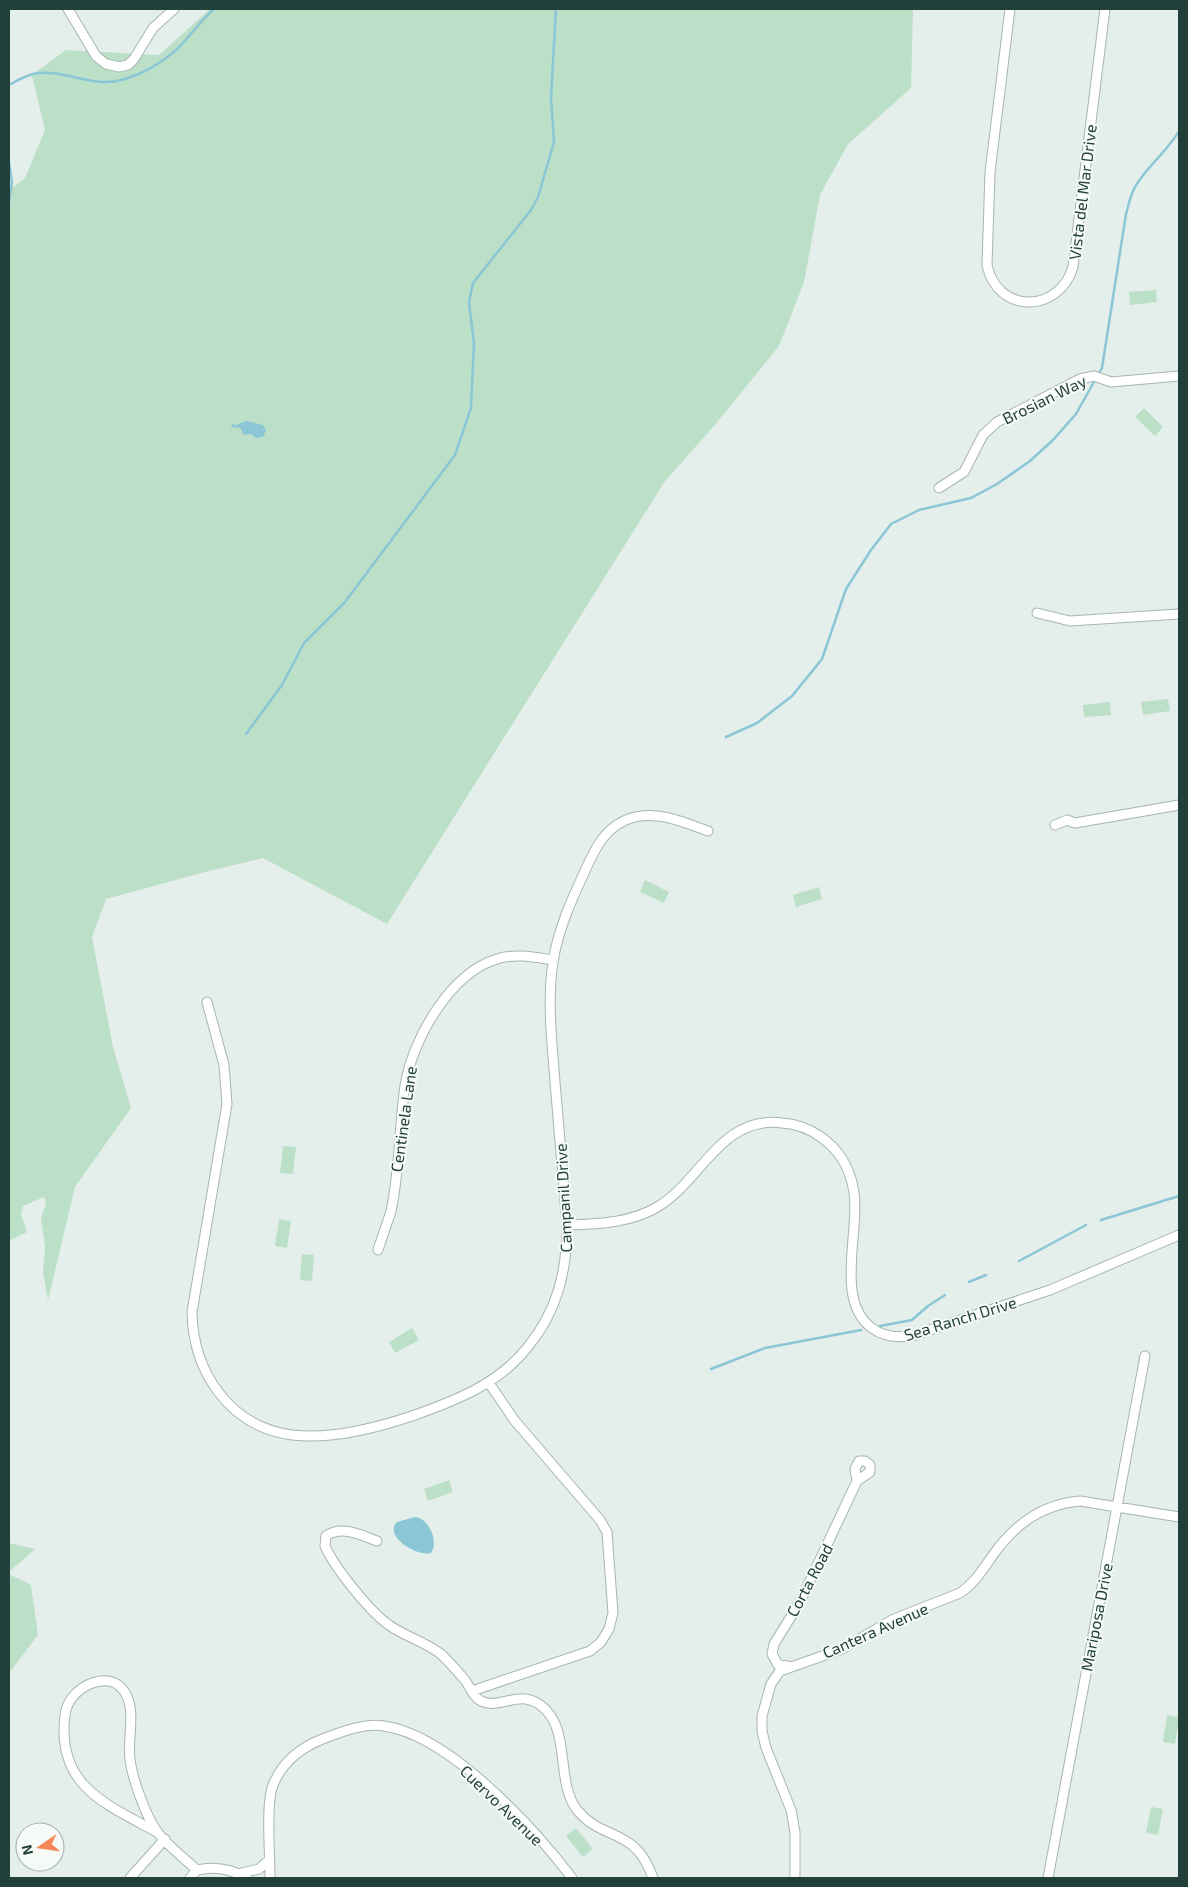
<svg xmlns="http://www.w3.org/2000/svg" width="1188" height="1887" font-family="'Exo 2',sans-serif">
<rect width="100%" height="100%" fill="#e4eeea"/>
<path fill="#bce0c7" d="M210,9H913L911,88L848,144L820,195L804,282L779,346L714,426L665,481L387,924L263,858L201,873L106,899L92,937L113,1047L131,1108L75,1187L48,1300L43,1272L45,1247L41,1218L46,1203L44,1197L23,1206L21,1214L27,1232L9,1241V191L25,178L45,130L32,75L66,50L159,55Z
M1156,290L1157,302L1130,305L1129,292Z
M1144,408L1163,427L1155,436L1135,417Z
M1168,699L1170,711L1143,715L1141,702Z
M1110,702L1111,715L1084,717L1083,705Z
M645,880L669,892L664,903L640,892Z
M819,887L822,899L796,907L793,895Z
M283,1146L296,1147L293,1174L280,1173Z
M279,1219L291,1221L287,1248L275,1246Z
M302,1254L314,1255L312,1281L300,1280Z
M412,1328L419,1340L395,1353L389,1342Z
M449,1480L453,1492L428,1501L424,1489Z
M9,1543L35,1549L9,1572Z
M9,1574L31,1585L38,1635L9,1673Z
M1167,1715L1179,1717L1175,1744L1163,1742Z
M1151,1807L1163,1809L1158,1835L1146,1833Z
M576,1828L593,1849L583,1857L566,1836Z"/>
<path fill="#8ac6d5" d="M246,421L263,425L266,430L263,437L256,438L251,434L244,435L240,428L231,427L232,424L236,425Z
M415,1517C429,1518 439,1542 431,1553C418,1557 383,1537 397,1522Z"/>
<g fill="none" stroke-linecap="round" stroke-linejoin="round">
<path stroke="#8ac6d5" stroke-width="2.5" d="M9,85C16,81 25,76 33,74C63,67 92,90 125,79C142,74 161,63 175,51C189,38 200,21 214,9
M9,162L12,183L9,201
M1098,375L1102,368L1126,214C1129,205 1130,195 1135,187C1147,166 1167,152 1179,131
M246,734L282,685L304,643L345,602L455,455L471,408L474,344L469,302L473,283L531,210L538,197L554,142L551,98L556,9
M726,737L757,723L792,696L822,659L846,589L871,550L891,524L919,510L971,498L997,484L1030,461L1053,440L1076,414L1095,380
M1101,1220L1179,1196
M1019,1261L1086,1225
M969,1282L986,1275
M880,1326L912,1320L928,1306L945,1295
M711,1369L765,1348L861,1330"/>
<g stroke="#a6b6b2" stroke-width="11">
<path id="street" d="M68,9L96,56L106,64L119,67L128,65L134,59L153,28L174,9
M1010,9L990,172L987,265C997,314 1059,314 1073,267L1105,9
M939,488L964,472L983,435L997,422L1080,379L1094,376L1111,382L1179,376
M1037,613L1070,621L1179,614
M1055,825L1067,820L1075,823L1179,805
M207,1002L224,1065L227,1104L192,1312C193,1372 230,1427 292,1435C332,1440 377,1428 415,1415C457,1400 498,1384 527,1348C557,1312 567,1272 567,1225C563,1178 559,1130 555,1082C552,1042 547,1002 553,962C558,930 571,901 584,873C595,848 606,824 635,817C660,811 685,823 708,831
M567,1225C598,1224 632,1223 659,1206C702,1179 722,1115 782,1123C796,1124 810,1129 821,1137C838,1149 849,1167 853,1187C862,1228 833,1300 872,1328C885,1338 900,1338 915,1335L1050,1290L1179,1235
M378,1250C382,1237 387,1224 391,1211C400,1170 399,1127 405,1086C412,1040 450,973 497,959C516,953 534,957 553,960
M377,1541C361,1535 342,1525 326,1536L325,1546C334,1567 370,1612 389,1625C405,1637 427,1642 442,1655C450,1663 458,1672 465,1680C470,1687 473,1697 481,1701C501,1711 522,1685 546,1710C570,1735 556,1782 577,1810C603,1842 635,1826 653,1878
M788,1666L778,1665L772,1654L774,1644L800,1602L857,1481L870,1472V1465L865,1461H859L855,1469L857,1481
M472,1691L590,1651L601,1642L609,1629L613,1613L607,1532L600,1520L515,1421L489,1383
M157,1832C105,1804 56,1785 65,1715C68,1687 109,1668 124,1691C137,1710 127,1738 130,1759C132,1778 146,1817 158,1833C169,1847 184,1858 197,1870
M238,1874L259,1869L270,1859
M130,1878L165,1839
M190,1878L197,1870C215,1866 231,1869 247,1878
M270,1878C270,1855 266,1807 272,1788C281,1762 301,1747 325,1738C344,1731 364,1723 384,1726C449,1735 533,1827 572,1878
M795,1878V1832L791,1810L766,1748L762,1731V1716L771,1684L780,1671L842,1649L894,1619L960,1593C975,1583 983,1569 993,1555C1015,1524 1042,1504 1080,1501L1179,1517
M1048,1878L1145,1356"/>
</g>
<use href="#street" stroke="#fff" stroke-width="9"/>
</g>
<g text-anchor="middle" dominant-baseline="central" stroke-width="4" stroke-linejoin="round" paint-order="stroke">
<g font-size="16" fill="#22403a" stroke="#f5faf7">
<text transform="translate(1082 192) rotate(-83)">Vista del Mar Drive</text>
<text transform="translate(1044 399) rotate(-26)">Brosian Way</text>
<text transform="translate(403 1119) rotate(-82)">Centinela Lane</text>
<text transform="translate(563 1198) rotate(-93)">Campanil Drive</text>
<text transform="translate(960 1318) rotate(-17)">Sea Ranch Drive</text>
<text transform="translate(809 1580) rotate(-62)">Corta Road</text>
<text transform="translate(1096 1617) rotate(-79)">Mariposa Drive</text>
<text transform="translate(875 1630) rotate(-24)">Cantera Avenue</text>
<text transform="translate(502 1805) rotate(44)">Cuervo Avenue</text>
</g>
</g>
<rect width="1188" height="1887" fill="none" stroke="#22403a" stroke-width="20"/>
<g transform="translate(40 1847) rotate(257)"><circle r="24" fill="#f5faf7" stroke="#a1b0ab"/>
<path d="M0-4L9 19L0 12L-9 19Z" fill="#f78658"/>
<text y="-8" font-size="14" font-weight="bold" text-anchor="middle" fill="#22403a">N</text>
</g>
</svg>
